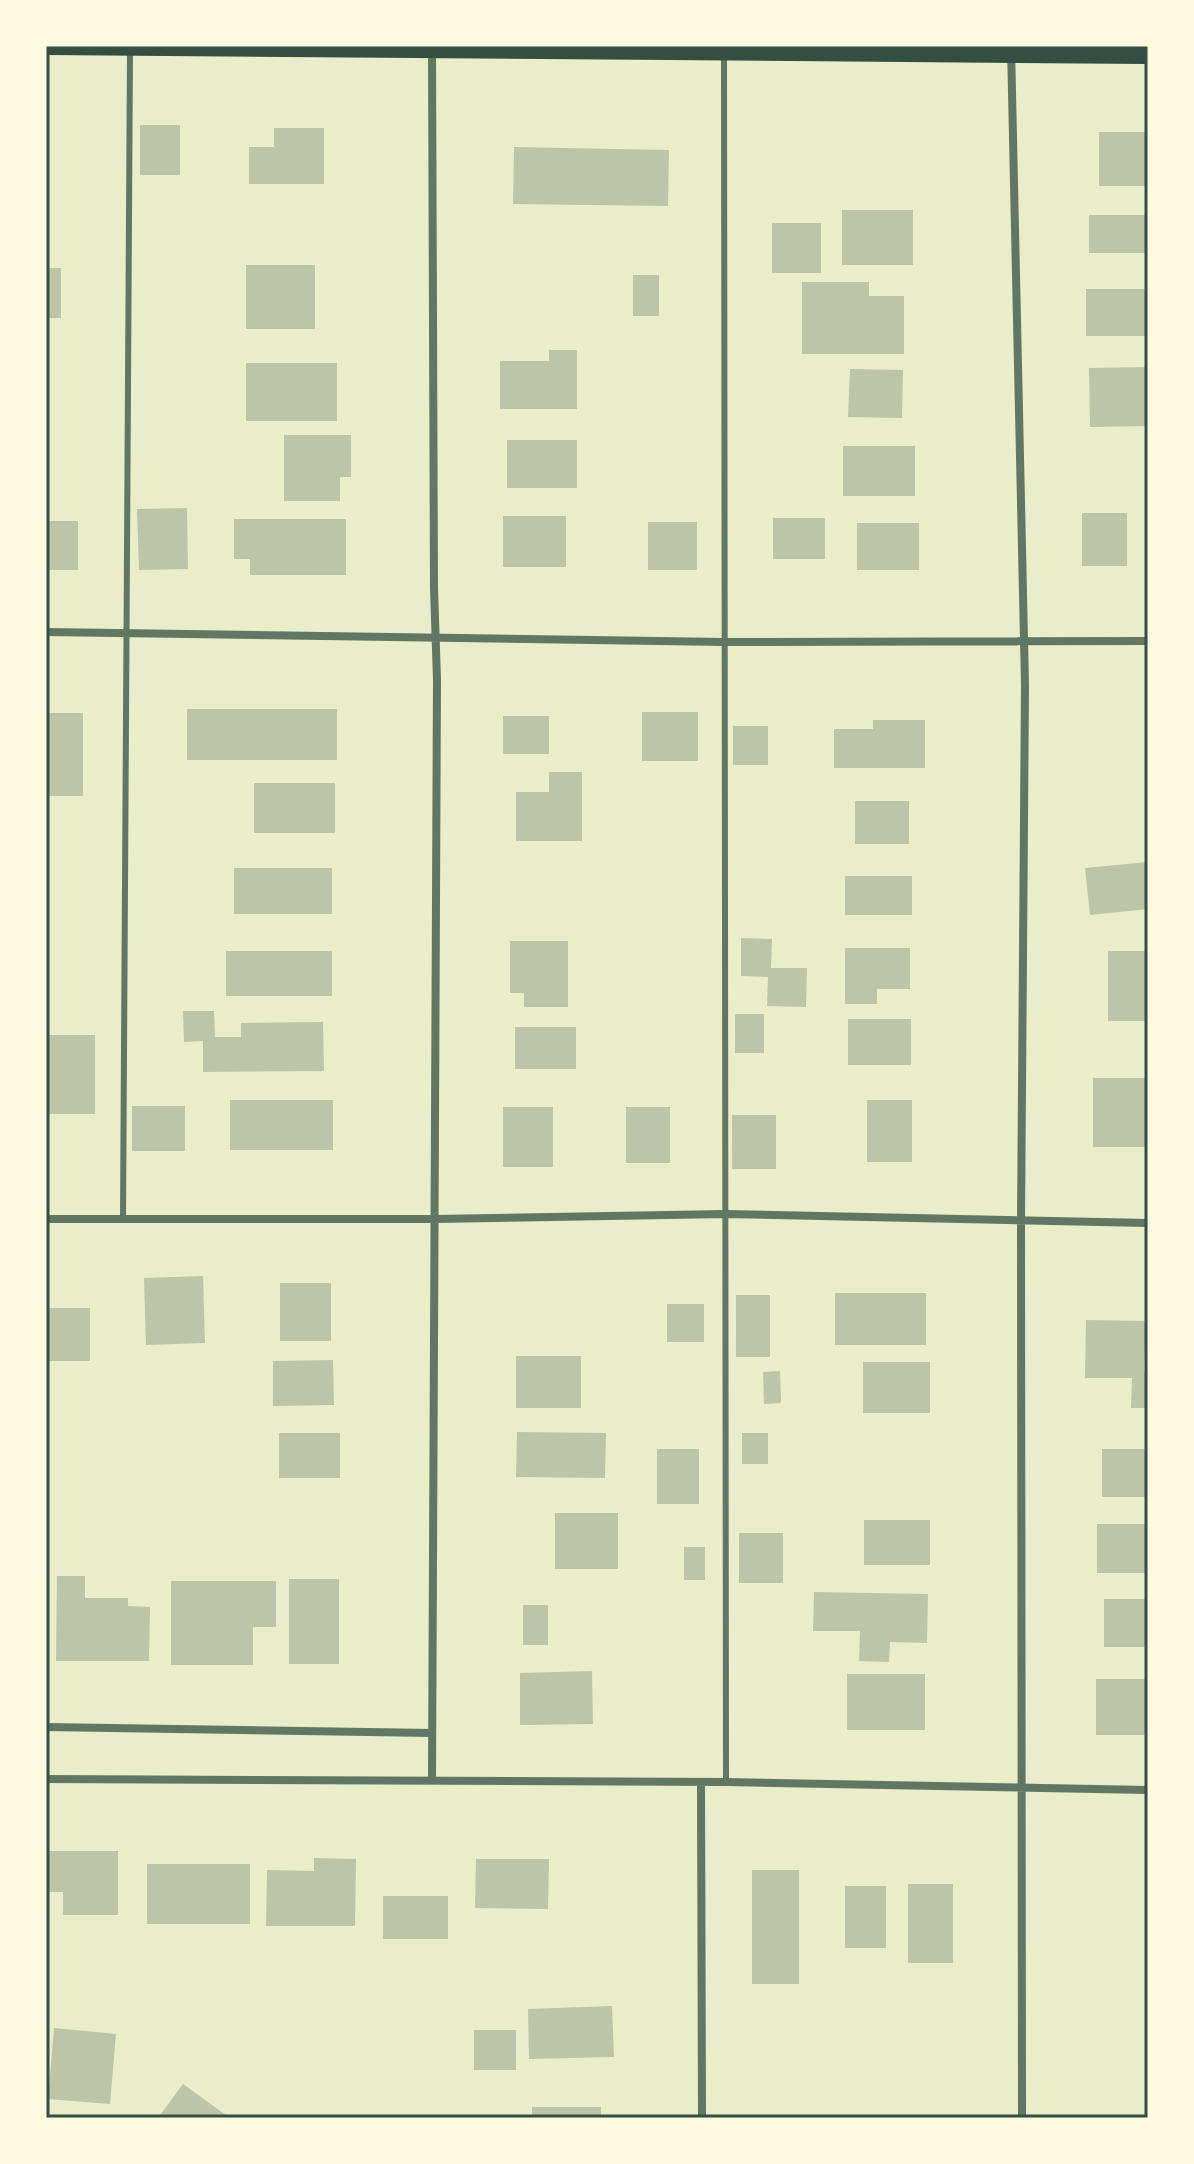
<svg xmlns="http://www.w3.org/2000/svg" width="1194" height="2164" font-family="Signika,sans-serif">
<rect width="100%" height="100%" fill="#e9edc9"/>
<path fill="#bcc5a7" d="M140,125H180V175H140Z
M274,128H324V184H249V147H274Z
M1099,132H1148V186H1099Z
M514,147L669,150L668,206L513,204Z
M842,210H913V265H842Z
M1089,215H1148V253H1089Z
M772,223H821V273H772Z
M246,265H315V329H246Z
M46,268H61V318H46Z
M633,275H659V316H633Z
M802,282H869V296H904V354H802Z
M1086,289H1148V336H1086Z
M549,350H577V409H500V361H549Z
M246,363H337V421H246Z
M1148,367V426L1090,427L1089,368Z
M850,369L903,370L902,418L848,417Z
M284,435H351V477H340V501H284Z
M507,440H577V488H507Z
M843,446H915V496H843Z
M187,508L188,569L139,570L137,509Z
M1082,513H1127V566H1082Z
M503,516H566V567H503Z
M773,518H825V559H773Z
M234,519H346V575H250V559H234Z
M46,521H78V570H46Z
M648,522H697V570H648Z
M857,523H919V570H857Z
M187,709H337V760H187Z
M642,712H698V761H642Z
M46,713H83V796H46Z
M503,716H549V754H503Z
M873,720H925V768H834V729H873Z
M733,726H768V765H733Z
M549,772H582V841H516V792H549Z
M254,783H335V833H254Z
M855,801H909V844H855Z
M1148,862V909L1090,915L1085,868Z
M234,868H332V914H234Z
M845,876H912V915H845Z
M741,938L772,939L771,968H807L806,1007L767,1006L768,977L741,976Z
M510,941H568V1007H524V993H510Z
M845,948H910V989H877V1004H845Z
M226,951H332V996H226Z
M1108,951H1148V1021H1108Z
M183,1011H214L215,1037H241V1023L323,1022L324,1071L203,1072V1041L184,1042Z
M735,1014H764V1053H735Z
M848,1019H911V1065H848Z
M515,1027H576V1069H515Z
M47,1035H95V1114H47Z
M1093,1078H1146V1147H1093Z
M230,1100H333V1150H230Z
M867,1100H912V1162H867Z
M132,1106H185V1151H132Z
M503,1107H553V1167H503Z
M626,1107H670V1163H626Z
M732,1115H776V1169H732Z
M203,1276L205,1343L146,1345L144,1278Z
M280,1283H331V1341H280Z
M835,1293H926V1345H835Z
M736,1295H770V1357H736Z
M667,1304H704V1342H667Z
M46,1308H90V1361H46Z
M1086,1320L1146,1321L1144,1372L1148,1373V1408H1131L1132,1378H1085Z
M516,1356H581V1408H516Z
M333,1360L334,1405L273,1406V1361Z
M863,1362H930V1413H863Z
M780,1371L781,1403L764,1404L763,1372Z
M517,1432L606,1433L605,1478L516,1477Z
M279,1433H340V1478H279Z
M742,1433H768V1464H742Z
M657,1449H699V1504H657Z
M1102,1449H1148V1497H1102Z
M555,1513H618V1569H555Z
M864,1520H930V1565H864Z
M1097,1524H1148V1573H1097Z
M739,1533H783V1583H739Z
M684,1547H705V1580H684Z
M57,1576H85V1598H128V1606L150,1607L149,1661H56Z
M289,1579H339V1664H289Z
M171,1581H276V1627H253V1665H171Z
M814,1592L928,1594L927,1643L890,1642L889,1662L859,1661L860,1631H813Z
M1104,1599H1148V1647H1104Z
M523,1605H548V1645H523Z
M592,1671L593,1724L520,1725V1673Z
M847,1674H925V1730H847Z
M1096,1679H1148V1735H1096Z
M46,1851H118V1915H63V1892H46Z
M314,1858L356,1859L355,1926H266L267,1870L314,1871Z
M476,1859H549L548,1909L475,1908Z
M147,1864H250V1924H147Z
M752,1870H799V1984H752Z
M908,1884H953V1963H908Z
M845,1886H886V1948H845Z
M383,1896H448V1939H383Z
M612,2006L614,2057L529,2059L528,2009Z
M54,2028L116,2034L110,2104L48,2099Z
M474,2030H516V2070H474Z
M183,2084L230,2118H158Z
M532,2107H601V2118H532Z"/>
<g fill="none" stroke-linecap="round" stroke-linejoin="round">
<path stroke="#617663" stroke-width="6" d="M724,54L726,1782
M123,1219L130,50"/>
<path stroke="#617663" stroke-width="8" d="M1011,46L1025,685L1021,1222L1022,2118
M432,49L434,588L437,680L432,1780
M46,632L725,642L1148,641
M46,1219H434L725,1214L1148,1223
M46,1727L432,1733
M46,1779L726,1782L1148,1790
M701,1782L702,2118"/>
<path stroke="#344e41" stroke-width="16" d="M46,47L1148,56"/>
</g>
<rect width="1194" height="2164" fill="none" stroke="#fefae0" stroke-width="96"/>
<rect x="48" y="48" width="1098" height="2068" fill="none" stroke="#344e41" stroke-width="3"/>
</svg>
